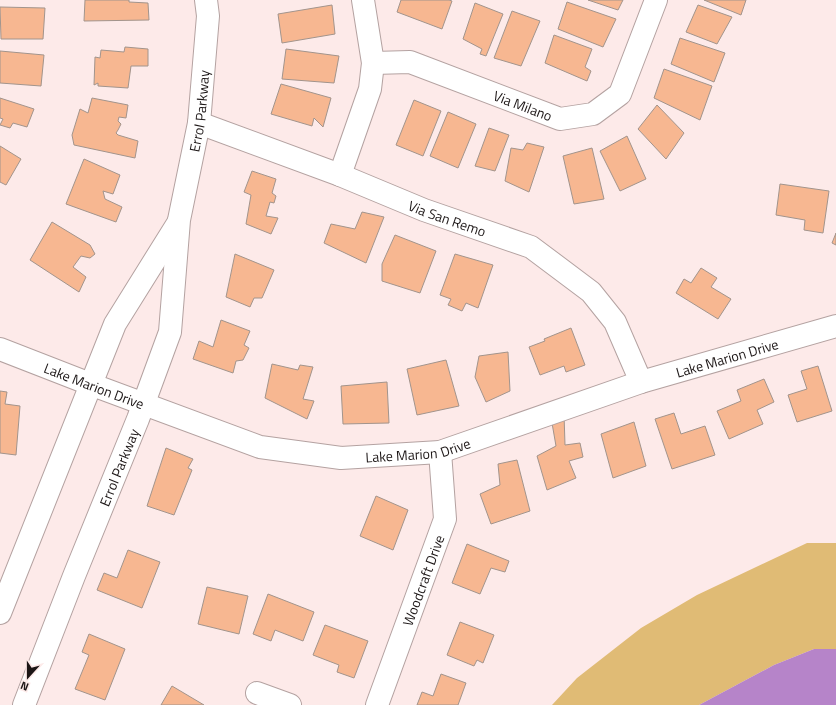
<svg xmlns="http://www.w3.org/2000/svg" width="836" height="705" font-family="'Titillium Web',sans-serif">
<rect width="100%" height="100%" fill="#fdeae9"/>
<path fill="#e0bb75" d="M807,543H836V649H814L774,665L699,705H552L577,678L641,628L697,595Z"/>
<path fill="#b684c9" d="M814,649H836V705H699L774,665Z"/>
<path fill="#f7b791" stroke="#a2948c" d="M85,0H129V2L148,3L149,20L84,21Z
M401,0H449L452,1L442,29L397,12Z
M588,0H623L618,10Z
M704,0H746L741,15Z
M567,2L616,19L603,47L558,29Z
M475,3L503,14L486,56L480,54L482,49L463,39Z
M332,5L335,34L282,43L278,14Z
M698,5L732,17L717,44L686,32Z
M0,7L45,8L43,39H1Z
M512,11L540,21L521,66L494,58Z
M554,35L592,49L585,67L591,71L587,81L545,63Z
M680,38L725,53L714,82L671,64Z
M125,47L148,49V66H131L128,88L98,86V83L94,85L95,57L100,58L101,50L124,52Z
M286,49L339,56L334,83L282,79Z
M0,51L44,55L41,86L0,83Z
M664,69L712,86L700,120L654,98Z
M281,84L331,98L323,127L314,118L312,126L271,114Z
M0,98L34,109L27,127L13,123L10,128L0,125L3,119L0,118Z
M92,98L128,105L126,118L119,117L118,121L121,124L118,130L116,133L118,135L138,141L135,158L74,145L72,135L80,109L88,113Z
M414,100L441,111L423,156L396,145Z
M657,105L684,133L666,159L638,129Z
M448,112L476,124L458,168L430,156Z
M489,128L509,135L495,171L475,166Z
M627,136L646,179L620,191L600,151Z
M527,143L544,147L529,192L505,181L511,148L523,150Z
M0,146L21,159L6,185L0,182Z
M592,148L604,199L574,204L563,156Z
M84,159L120,175L113,194L103,191L105,199L122,207L116,222L66,204Z
M252,171L276,179L272,193L276,196L274,203L270,202L266,216L278,218L271,234L246,224L251,195L244,192Z
M780,184L829,191L823,233L804,230L805,220L776,215Z
M362,212L384,217L366,263L324,243L331,224L355,229Z
M52,222L90,245L95,254L90,258L81,256L73,267L86,277L79,292L30,260Z
M836,233V245L832,243Z
M395,235L436,251L420,293L382,281V264Z
M235,254L274,270L262,298H254L250,307L226,297Z
M455,254L493,265L478,308L466,303L462,311L448,305L451,299L440,295Z
M701,268L717,278L711,287L731,299L718,319L676,293L684,279L691,283Z
M221,320L250,331L244,345L249,348L243,360L236,361L233,373L193,359L199,341L213,347Z
M571,328L585,365L566,372L564,366L540,375L529,347L545,341L544,339Z
M508,352L510,391L486,402L475,377L479,356Z
M446,360L459,406L417,415L407,369Z
M272,364L298,370L300,365L313,367L303,399L314,401L307,419L265,398Z
M818,366L832,411L797,422L788,395L807,389L801,371Z
M764,379L774,402L757,410L763,424L729,439L717,411L741,401L737,390Z
M387,382L389,423L343,424L341,386Z
M0,391L7,392L5,404L20,406L16,455L0,453Z
M674,413L681,434L705,426L715,455L672,469L655,419Z
M564,414L565,445L580,443L583,457L569,461L576,478L547,490L537,456L556,446L552,423Z
M634,422L646,466L613,478L601,434Z
M166,448L193,459L188,468L192,470L174,515L147,506Z
M517,460L530,511L491,524L480,494L500,485L498,464Z
M376,496L408,510L393,550L360,536Z
M467,544L509,561L505,572L491,568L480,594L452,583Z
M128,550L160,562L142,608L97,590L104,573L117,578Z
M207,587L248,596L239,634L198,624Z
M268,594L314,612L303,641L275,630L271,641L253,634Z
M460,622L494,635L483,663L477,660L474,666L447,655Z
M325,625L368,641L354,678L337,672L339,665L313,655Z
M89,634L125,649L105,700L75,689L89,655L82,652Z
M441,674L466,683L458,705H417L422,692L433,696Z
M172,686L204,705H161Z"/>
<g fill="none" stroke-linecap="round" stroke-linejoin="round">
<g stroke="#b4a2a1" stroke-width="24">
<g id="minor">
<path id="s1" d="M373,63L410,62L560,119L593,114L620,94L656,0"/>
<path id="s2" d="M199,123L340,175L424,210L531,247L591,292L615,322L641,382"/>
<path d="M340,175L370,89L373,63L363,0"/>
<path id="s3" d="M0,349L90,384L260,447L341,458L440,452L641,382L836,326"/>
<path d="M0,613L115,324L178,223"/>
<path d="M257,693L290,705"/>
<path id="s4" d="M24,705L74,576L138,419L170,332L179,220L199,123L208,16L206,0"/>
<path id="s5" d="M377,705L445,519L440,452"/>
</g>
</g>
<use href="#minor" stroke="#fff" stroke-width="22"/>
</g>
<g text-anchor="middle" dominant-baseline="central" stroke-width="4" stroke-linejoin="round" paint-order="stroke">
<g font-size="14" fill="#1c1616" stroke="#fdeae9">
<text stroke="none"><textPath href="#s1" startOffset="158">Via Milano</textPath></text>
<text stroke="none"><textPath href="#s4" startOffset="624">Errol Parkway</textPath></text>
<text stroke="none"><textPath href="#s2" startOffset="266">Via San Remo</textPath></text>
<text stroke="none"><textPath href="#s3" startOffset="761">Lake Marion Drive</textPath></text>
<text stroke="none"><textPath href="#s3" startOffset="101">Lake Marion Drive</textPath></text>
<text stroke="none"><textPath href="#s3" startOffset="437">Lake Marion Drive</textPath></text>
<text stroke="none"><textPath href="#s4" startOffset="256">Errol Parkway</textPath></text>
<text stroke="none"><textPath href="#s5" startOffset="133">Woodcraft Drive</textPath></text>
</g>
</g>
<g transform="translate(28 677) rotate(201)" stroke="#fdeae9" stroke-width="3" paint-order="stroke">
<path d="M0-3L7 15L0 10L-7 15Z" fill="#1c1616"/>
<text y="-6" font-size="11" font-weight="bold" text-anchor="middle" fill="#1c1616">N</text>
</g>
</svg>
